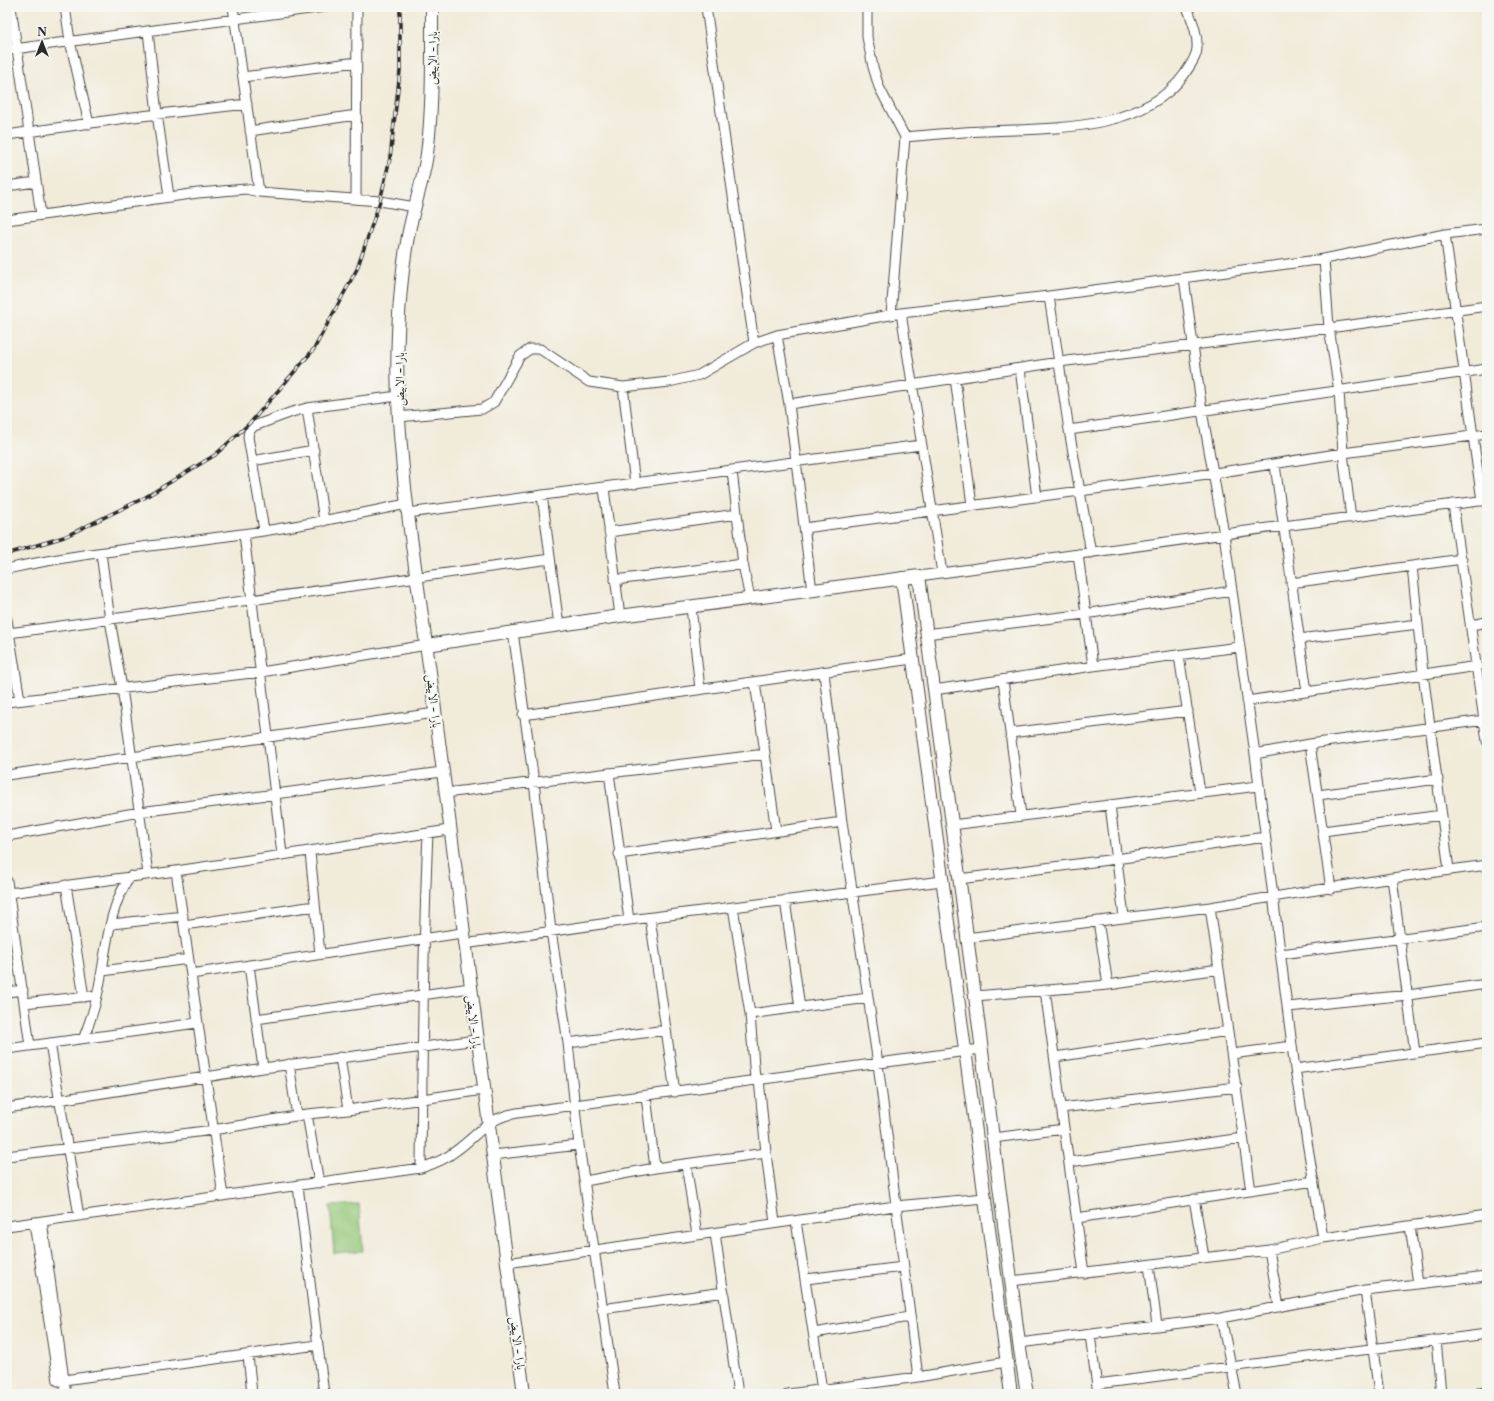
<svg xmlns="http://www.w3.org/2000/svg" width="1494" height="1401" font-family="'Libre Caslon Text',Amiri,serif">
<rect width="100%" height="100%" fill="#f6f6f2"/>
<filter id="ink" filterUnits="userSpaceOnUse"><feTurbulence type="fractalNoise" baseFrequency=".025" numOctaves="2"/><feDisplacementMap in="SourceGraphic" scale="8" xChannelSelector="R" yChannelSelector="G"/><feConvolveMatrix kernelMatrix="1 2 1 2 8 2 1 2 1" color-interpolation-filters="sRGB"/></filter>
<filter id="wash" filterUnits="userSpaceOnUse"><feTurbulence type="fractalNoise" baseFrequency=".012" numOctaves="4" result="noise"/><feDisplacementMap in="SourceGraphic" scale="16" xChannelSelector="R" yChannelSelector="G"/><feGaussianBlur stdDeviation="0.9" result="paint"/><feColorMatrix in="noise" values="0 0 0 0 0 0 0 0 0 0 0 0 0 0 0 0 0 1.4 0 .05"/><feComposite in="paint" operator="in"/></filter>
<g filter="url(#wash)">
<rect width="100%" height="100%" fill="#f1ebd9"/>
<path fill="#95c97a" stroke="#607a52" d="M359,1204L363,1251L334,1253L330,1206Z"/>
</g>
<g filter="url(#ink)">
<g fill="none" stroke-linecap="round" stroke-linejoin="round">
<g stroke="#494845" stroke-width="11">
<path id="minor" d="M11,7L41,215
M65,7L70,41L89,124
M233,7L259,192
M706,7L754,343
M867,7V37L873,67L879,87L905,137L891,315
M148,31L157,114L169,196
M7,50L324,7
M243,77L357,62
M250,131L356,115
M7,135L133,117L247,104
M905,137C931,135 957,132 983,131C1048,128 1141,133 1184,75C1189,67 1197,57 1197,48C1198,34 1192,20 1187,7
M7,186L36,182
M356,199L357,7
M7,220L198,193L246,189L259,192L380,201L415,207
M1445,234L1482,501
M1324,259L1329,328L1339,391L1343,453L1351,518
M1184,278L1202,411L1224,534L1255,754L1295,1069L1323,1238
M1049,296L1069,430L1091,553
M901,313L942,573
M777,335L789,404L812,591
M1020,369L1037,497
M955,378L972,505
M623,387L635,484
M789,404L1059,362L1329,328L1487,306
M307,408L324,521
M398,417L482,409L494,402L520,356L530,349H540L589,382L623,387L669,382L699,375L754,343L777,335L901,313L1049,296L1324,259L1445,234L1487,229
M1069,430L1487,369
M252,461L314,450
M1275,465L1307,692
M732,471L743,564L750,599
M604,488L620,616
M542,495L559,626
M1453,504L1487,741
M408,513L921,445
M804,528L1215,473L1343,453L1487,434
M264,530L248,437L249,431L254,426L292,412L307,408L398,396
M609,532L737,514
M244,534L282,854
M101,553L110,620L122,688L148,874
M1078,554L1093,666
M1412,566L1423,673L1449,870
M7,569C84,552 164,545 242,534C297,527 352,515 407,504
M919,576L1283,526L1487,500
M615,580L743,564
M1291,583L1462,559
M691,607L700,689
M7,620L20,700
M1471,625L1487,622
M513,632L534,782L551,931L568,1043L579,1145L615,1394
M9,633L550,559
M926,634L1085,614L1232,591
M1299,639L1418,624
M1179,656L1200,792
M824,673L842,822L878,1064L918,1377
M1003,680L1021,815
M755,682L776,831
M934,690L1093,666L1239,647
M1247,701L1477,666
M7,702L261,672L427,645
M523,715L912,659
M1010,733L1188,711
M1310,744L1331,889
M1255,754L1310,744L1484,720
M609,773L629,920
M7,775L435,713
M445,793L765,754
M1318,795L1438,779
M1110,805L1124,917
M952,825L1258,786
M1323,831L1442,815
M7,836L140,812L442,772
M310,852L320,954
M619,854L842,822
M176,871L223,1196
M1392,878L1415,1053
M959,879L1116,859L1265,837
M7,881L30,1046
M66,885L84,997
M9,893L176,871L449,830
M785,900L800,1008
M733,907L750,1014L755,1079
M1210,907L1251,1191
M650,918L675,1092
M1098,921L1108,985
M112,924L183,916
M184,925L315,906
M966,938L1210,907L1392,878L1487,865
M464,944L629,920L942,881
M1281,954L1487,927
M249,965L263,1068
M103,971L188,959
M191,974L462,933
M1045,990L1084,1273
M7,992L23,990
M975,996L1108,985L1219,969
M24,1003L90,996
M1288,1007L1408,995L1487,984
M750,1014L868,998
M256,1019L470,988
M84,1037C89,1024 94,1011 97,996C106,959 107,906 131,876
M50,1043L79,1216
M568,1043L666,1030
M7,1049L197,1023
M1232,1054L1292,1046
M340,1057L348,1110
M1055,1057L1228,1031
M289,1064L297,1116
M1295,1069L1487,1043
M759,1079L766,1153L775,1223
M646,1096L655,1168
M7,1108L263,1068L477,1040
M1061,1108L1237,1087
M307,1114L319,1183
M993,1138L1064,1129
M493,1155L579,1145
M7,1156L213,1130L307,1114L348,1110L483,1090
M1069,1162L1243,1138
M686,1164L697,1235
M421,1168C422,1056 423,944 428,833
M585,1181L655,1168L766,1153
M298,1186L324,1394
M1194,1199L1204,1257
M1077,1218L1314,1181
M42,1221L66,1394
M796,1221L822,1390
M34,1223L58,1381
M7,1226L421,1168C434,1164 446,1159 457,1150C480,1133 487,1118 517,1113L981,1049
M1410,1226L1418,1284
M715,1233L738,1394
M1269,1250L1279,1307
M507,1263L895,1206L985,1198
M1149,1265L1157,1325
M806,1279L903,1267
M1011,1281L1269,1250L1323,1238L1487,1215
M1365,1290L1379,1394
M602,1309L724,1292
M1221,1318L1237,1394
M814,1333L909,1317
M1090,1335L1098,1394
M1436,1340L1441,1394
M1019,1343L1221,1318L1365,1290L1487,1276
M248,1355L252,1394
M64,1380L317,1345
M1097,1384L1487,1334
M788,1394L918,1377L1006,1362
M1472,1394L1487,1392"/>
</g>
<g stroke="#494845" stroke-width="14">
<path id="major" d="M432,7C432,56 433,106 427,154C423,182 413,209 408,236C398,292 395,363 399,419C405,518 424,619 436,718C464,944 494,1169 524,1394
M902,578L1011,1394
M427,645L620,616L919,576L975,996L1019,1343L1027,1394"/>
</g>
<use href="#minor" stroke="#fff" stroke-width="9"/>
<use href="#major" stroke="#fff" stroke-width="12"/>
<g stroke="#2b2b2b" stroke-width="3.5">
<path id="rail" d="M7,554L64,537L144,498L215,455L252,421L314,349L357,269L380,201L390,158L400,71V7"/>
</g>
<use href="#rail" stroke="#f6f6f2" stroke-width="2" stroke-dasharray="6" stroke-linecap="butt"/>
</g>
</g>
<g text-anchor="middle" dominant-baseline="central" stroke-width="3.5" stroke-linejoin="round" paint-order="stroke">
<g font-size="12" fill="#2b2b2b" stroke="#f6f6f2">
<text transform="translate(432 58) rotate(-89)">بارا - الابيض</text>
<text transform="translate(399 379) rotate(-90)">بارا - الابيض</text>
<text transform="translate(434 701) rotate(83)">بارا - الابيض</text>
<text transform="translate(474 1022) rotate(83)">بارا - الابيض</text>
<text transform="translate(518 1343) rotate(82)">بارا - الابيض</text>
</g>
</g>
<rect width="1494" height="1401" fill="none" stroke="#f6f6f2" stroke-width="24"/>
<g transform="translate(42 42)" stroke="#f6f6f2" stroke-width="3" paint-order="stroke">
<path d="M0-3L7 15L0 10L-7 15Z" fill="#2b2b2b"/>
<text y="-6" font-size="11" font-weight="bold" text-anchor="middle" fill="#2b2b2b">N</text>
</g>
</svg>
